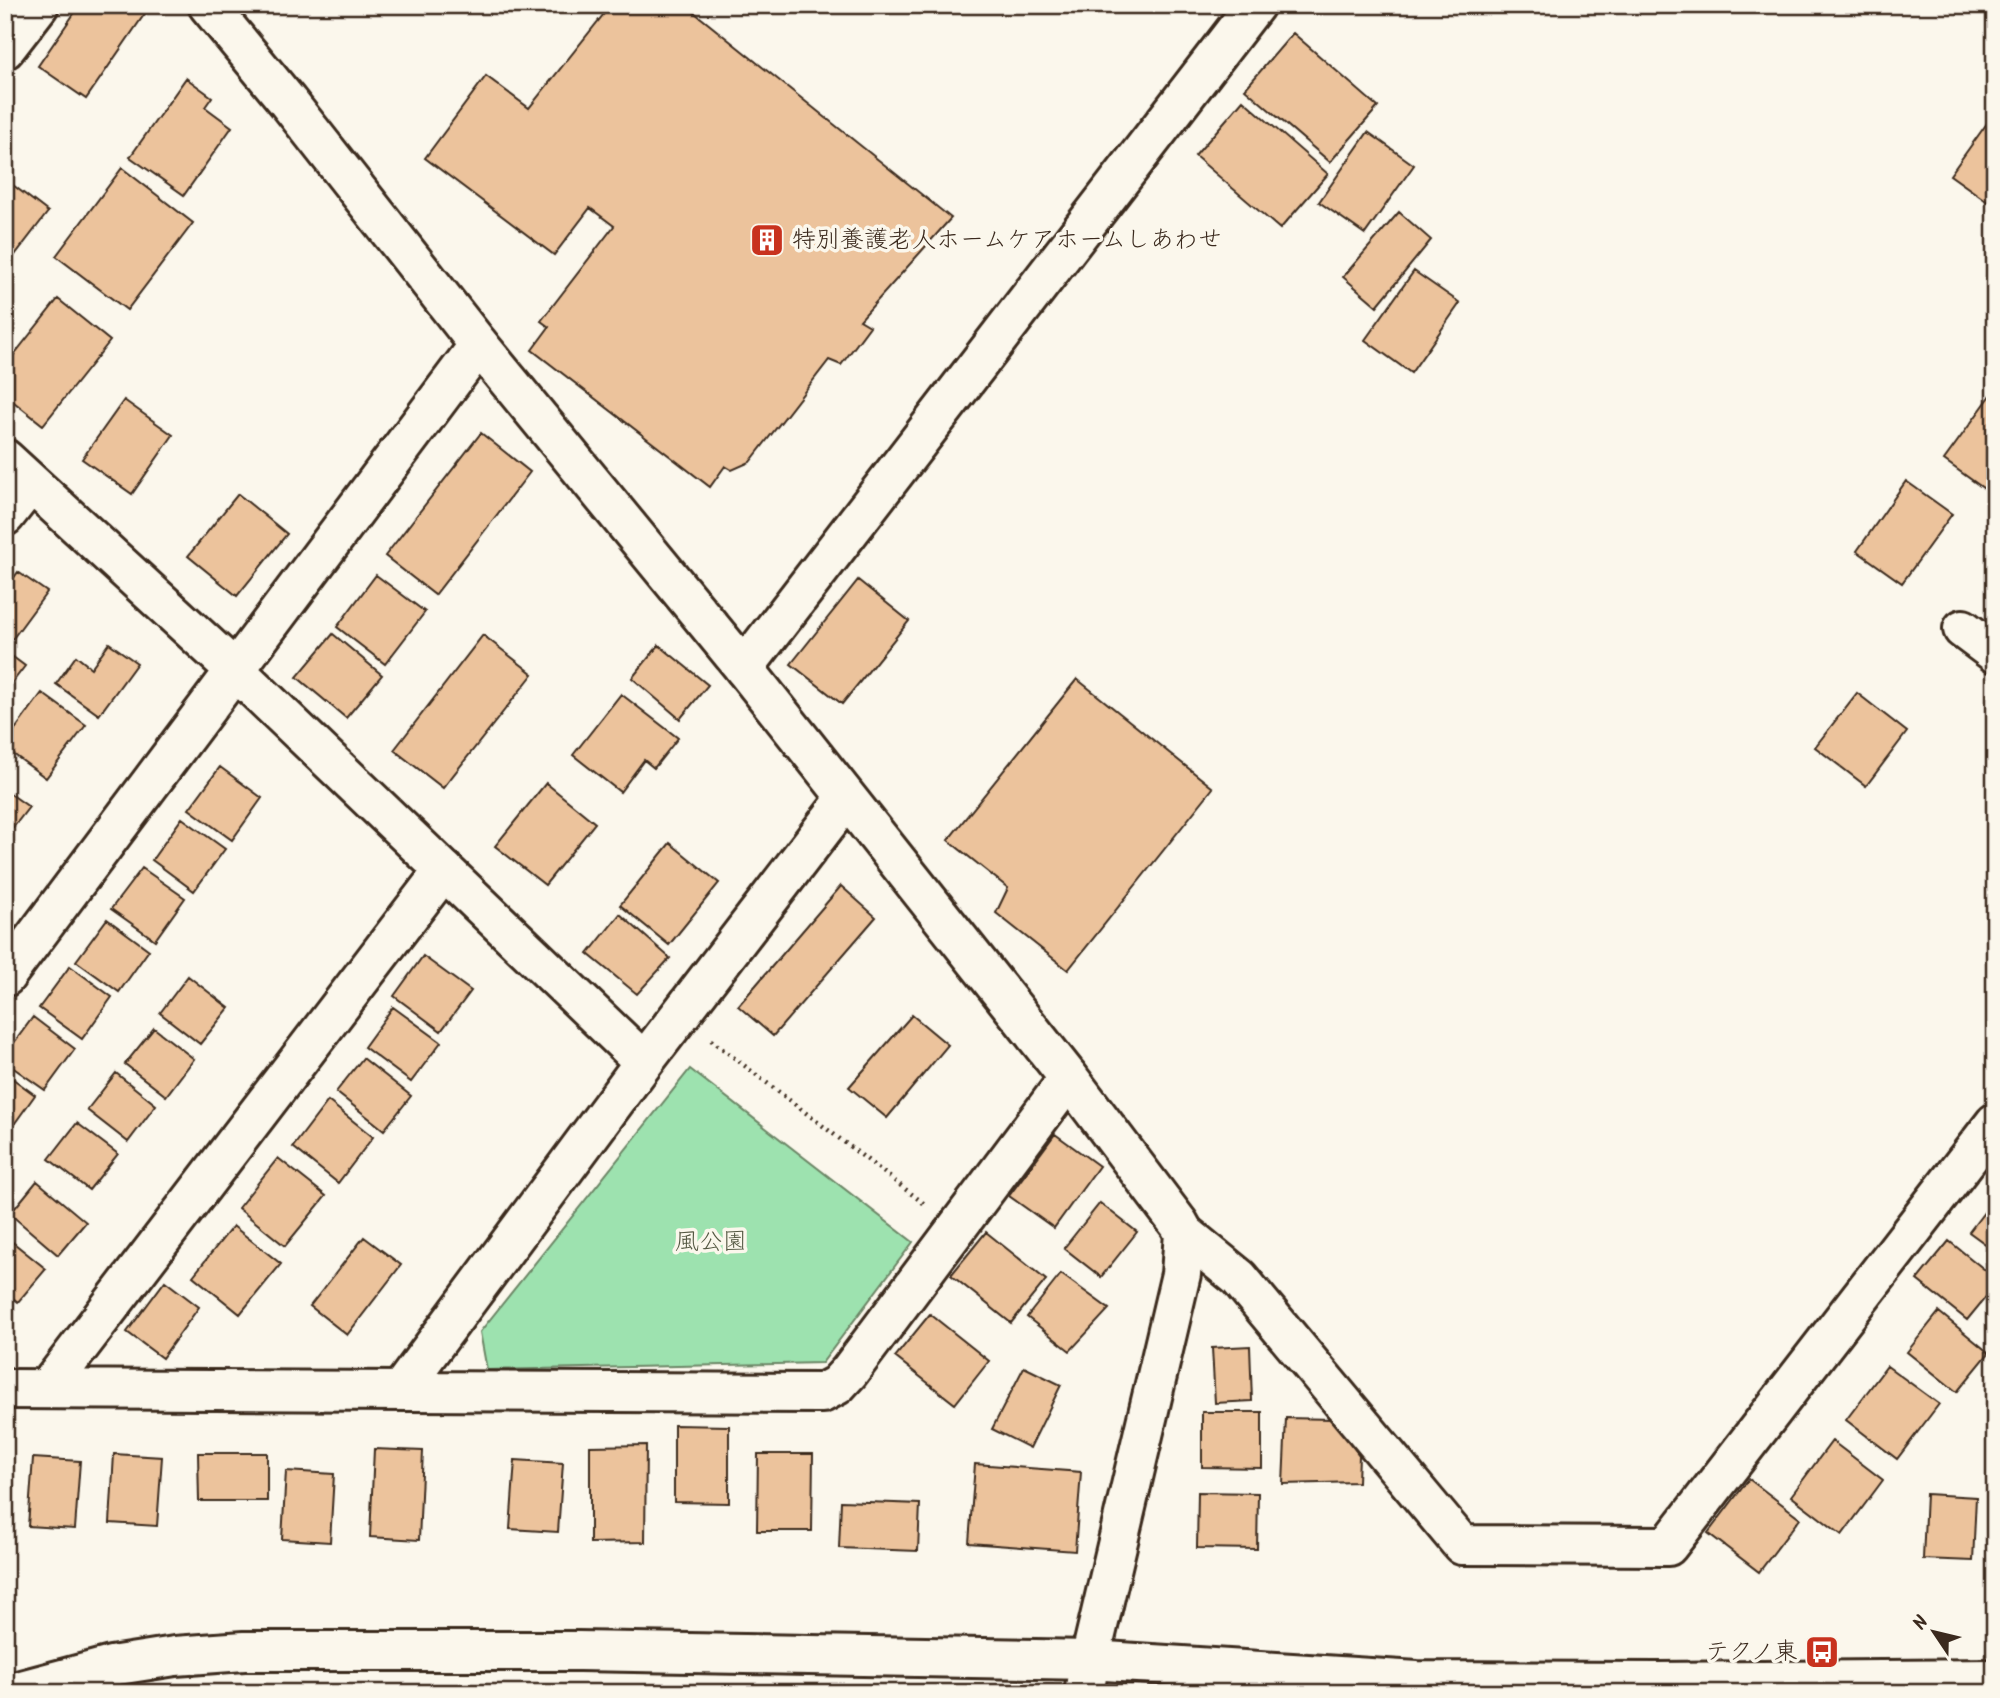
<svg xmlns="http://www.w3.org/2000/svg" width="2000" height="1698" font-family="Kalam,'Klee One',sans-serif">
<rect width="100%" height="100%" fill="#fbf7ec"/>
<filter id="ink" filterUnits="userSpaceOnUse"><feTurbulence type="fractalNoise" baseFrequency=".0143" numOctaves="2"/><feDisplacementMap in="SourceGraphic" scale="14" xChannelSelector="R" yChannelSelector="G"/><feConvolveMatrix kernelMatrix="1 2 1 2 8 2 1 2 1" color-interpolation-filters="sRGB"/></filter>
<g filter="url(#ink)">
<path fill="#9de2af" stroke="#6c8666" stroke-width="2" d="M690,1069L913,1242L822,1363L487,1370L480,1332Z"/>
<path fill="#ecc39c" stroke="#3b2a1e" stroke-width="2" d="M80,5H142L148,9L86,99L38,66Z
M611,5H685L951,218L860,320L870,326L841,365L829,360L750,462L732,470L725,466L710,487L532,350L549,327L541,321L614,226L590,208L554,255L425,158L486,76L529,108Z
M1293,33L1378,107L1330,162L1245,89Z
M186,78L212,97L205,107L232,127L184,195L130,157Z
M1243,100L1328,174L1280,229L1195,156Z
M1995,112V207L1950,175Z
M1368,132L1414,165L1365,234L1319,202Z
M122,168L193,223L127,310L56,256Z
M5,179L48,212L5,268Z
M1399,212L1431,240L1377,306L1343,277Z
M1414,271L1460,303L1411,373L1365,340Z
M58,299L110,341L43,425L5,395V366Z
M1994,391L1995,486L1990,493L1944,460Z
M124,400L173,435L132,494L82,459Z
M481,433L530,472L435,595L385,556Z
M1906,481L1952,514L1902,583L1857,551Z
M238,494L287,534L237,596L188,556Z
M18,572L47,592L8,645L5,642V590Z
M376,575L425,612L385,664L337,627Z
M858,580L909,621L842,704L791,664Z
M333,634L382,675L346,718L297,677Z
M483,635L533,674L443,788L394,750Z
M109,643L137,663L99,715L56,684L76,656L91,668Z
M659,645L708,685L680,719L632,678Z
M5,651L25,666L5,692Z
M1077,679L1213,788L1068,970L996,913L1008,888L948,840Z
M42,693L86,725L46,778L5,748V743Z
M1857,693L1907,732L1866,786L1815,747Z
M621,694L678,738L654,768L644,760L620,792L573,755Z
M220,767L262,798L232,840L189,809Z
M546,783L595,823L545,885L495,846Z
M5,790L29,807L5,838Z
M182,818L225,849L194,891L152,860Z
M670,843L719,883L669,945L620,905Z
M142,868L185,898L155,940L111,909Z
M841,886L876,917L773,1036L738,1006Z
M620,914L670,958L637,994L588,954Z
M107,919L149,950L119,992L76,961Z
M423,956L471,991L441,1031L394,996Z
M70,966L112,997L82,1039L39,1008Z
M188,976L229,1008L200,1044L160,1013Z
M393,1007L441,1042L411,1082L364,1047Z
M912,1015L948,1045L887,1118L849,1087Z
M33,1017L75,1049L45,1090L5,1062V1055Z
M154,1028L194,1059L166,1096L125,1064Z
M363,1058L411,1096L384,1130L336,1092Z
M5,1073L35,1095L5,1137Z
M116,1073L156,1105L128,1142L87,1110Z
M328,1101L373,1137L338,1183L293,1147Z
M77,1123L118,1154L89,1190L49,1159Z
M1055,1134L1099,1166L1054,1228L1009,1196Z
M278,1158L326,1196L285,1246L238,1208Z
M37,1181L86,1222L58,1255L10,1214Z
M1995,1198V1251L1969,1232Z
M1100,1203L1137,1232L1101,1277L1064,1248Z
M233,1226L281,1264L240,1314L193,1276Z
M986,1232L1046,1280L1011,1323L951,1275Z
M5,1236L46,1269L18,1302L5,1292Z
M364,1237L401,1265L347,1335L310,1306Z
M1949,1241L1995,1278V1286L1967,1320L1917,1280Z
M1061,1274L1109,1309L1070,1351L1027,1317Z
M165,1281L199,1307L162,1358L127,1332Z
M1939,1312L1989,1353L1957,1392L1907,1352Z
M930,1314L989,1361L955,1404L895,1357Z
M1250,1346L1252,1401L1215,1403L1212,1348Z
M1887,1366L1939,1404L1897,1459L1846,1420Z
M1024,1367L1061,1385L1030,1448L992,1429Z
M1202,1412H1262V1468L1202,1467Z
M1286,1418L1333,1419L1359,1455L1358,1482L1283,1484Z
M674,1425L729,1426V1503L674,1502Z
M1832,1441L1883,1480L1842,1535L1791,1496Z
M646,1445L645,1542L590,1543V1446Z
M374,1449L423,1451L419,1540L370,1537Z
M198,1453H267V1501H199Z
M114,1454L162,1457L157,1526L110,1523Z
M758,1454H813L812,1531H757Z
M33,1458L80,1461L75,1529L28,1526Z
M515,1460L563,1463L558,1532L510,1529Z
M975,1464L1081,1472L1075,1551L969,1543Z
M286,1471L334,1474L330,1542L282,1539Z
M1749,1479L1800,1518L1759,1572L1708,1533Z
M1198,1492L1258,1493L1257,1549L1197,1548Z
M1926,1494L1976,1497L1973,1561L1923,1559Z
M841,1501L920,1504L918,1551L839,1548Z"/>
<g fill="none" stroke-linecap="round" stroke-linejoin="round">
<g stroke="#3b2a1e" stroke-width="44">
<path id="minor" d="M5,49L39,5
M5,459L236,671L644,1062
M5,516L31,483
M1963,629L1995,653
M744,668L1255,5
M5,977L479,345
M1184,1233L1239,1278L1462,1545L1668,1546L1995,1123
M5,1389L822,1393L837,1385L849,1372L1069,1078
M47,1389L444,870
M400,1391L644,1062L846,799
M1084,1693L1090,1660"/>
</g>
<g stroke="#3b2a1e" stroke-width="44">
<path id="tertiary" d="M208,5L288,102L479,345L744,668L1069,1078L1179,1224L1184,1233L1181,1274L1090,1660
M10,1693L111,1666L175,1656L244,1651H579L1090,1660L1417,1681L1658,1682L1995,1679"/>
</g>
<path stroke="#3b2a1e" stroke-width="4.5" stroke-dasharray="2 5" stroke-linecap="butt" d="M711,1040L926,1205"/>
<use href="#minor" stroke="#fbf7ec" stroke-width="38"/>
<use href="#tertiary" stroke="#fbf7ec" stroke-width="38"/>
</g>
</g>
<defs>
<g id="building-square" transform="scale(1.75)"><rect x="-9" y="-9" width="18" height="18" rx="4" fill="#c8321e" stroke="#fbf7ec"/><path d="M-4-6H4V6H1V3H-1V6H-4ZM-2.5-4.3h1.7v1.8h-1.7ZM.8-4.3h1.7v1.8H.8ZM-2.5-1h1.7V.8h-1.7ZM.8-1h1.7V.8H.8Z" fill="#fff"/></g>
<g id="bus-square" transform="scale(1.75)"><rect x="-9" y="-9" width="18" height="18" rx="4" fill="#c8321e" stroke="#fbf7ec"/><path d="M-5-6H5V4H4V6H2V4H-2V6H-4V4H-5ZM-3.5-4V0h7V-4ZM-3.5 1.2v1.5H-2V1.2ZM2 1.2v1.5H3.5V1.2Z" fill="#fff"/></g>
</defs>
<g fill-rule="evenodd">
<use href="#building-square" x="767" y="240"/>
<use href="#bus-square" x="1822" y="1652"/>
</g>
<g text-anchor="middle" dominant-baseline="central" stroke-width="7" stroke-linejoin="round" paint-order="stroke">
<g font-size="24" fill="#3b2a1e" stroke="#fbf7ec" text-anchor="start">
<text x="792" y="240">特別養護老人ホームケアホームしあわせ</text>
<text x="1798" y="1652" text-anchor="end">テクノ東</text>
</g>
<g font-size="24" fill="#545842" stroke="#fbf7ec">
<text x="711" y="1242">風公園</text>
</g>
</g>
<rect width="2000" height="1698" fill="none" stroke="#fbf7ec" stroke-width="28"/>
<rect x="14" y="14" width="1972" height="1670" fill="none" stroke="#3b2a1e" stroke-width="2.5" filter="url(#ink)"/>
<g transform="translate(1934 1632) rotate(305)" stroke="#fbf7ec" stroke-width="5" paint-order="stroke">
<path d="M0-5L12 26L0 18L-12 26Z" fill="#3b2a1e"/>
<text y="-10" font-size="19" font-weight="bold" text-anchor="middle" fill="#3b2a1e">N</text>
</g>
</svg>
